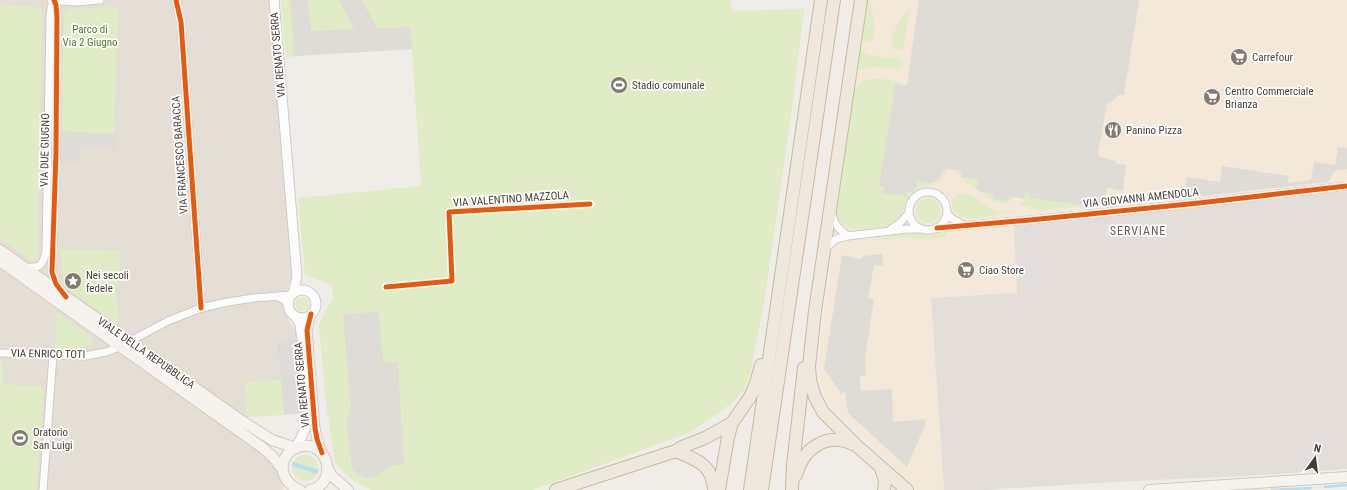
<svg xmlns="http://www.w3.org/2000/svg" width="1347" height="490" font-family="'Roboto Condensed',sans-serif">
<rect width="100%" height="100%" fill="#f0ede8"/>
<path fill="#e5ded5" d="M0,0H271L292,279L283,298V305L285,314L298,334L302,379L245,382L248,417L245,421L0,247Z
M0,264L273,461L282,477L283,490H0Z"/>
<path fill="#f4e8d9" d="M864,0H1347V180L1327,185L1014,216L1017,293L931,298L944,490H919L908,482L828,402L819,378L820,347Z"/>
<path fill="#e3ded9" d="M1347,190V469L1263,475L1114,482L982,490H944L931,298L1017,293L1014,225Z"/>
<path fill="#e0ecc5" d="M281,0H731L732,11L804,9L792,109L764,304L750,375L744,390L732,403L691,432L533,490H371L351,479L335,463L325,395L319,325L326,309L333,299L332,285L305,275L298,198L421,186L412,49L286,57Z
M866,0H869C871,11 881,37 868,43L863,42L861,40Z
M0,4L42,8L38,252L37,258L32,261L0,239Z
M118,7L114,134L62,131L64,16L65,11L69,9Z
M910,7L904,47L900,50H894C885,37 903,17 910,7Z
M860,50L869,55L900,59L903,61L902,67L898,70C884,67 872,65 858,70L856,69Z
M870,79H883L900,82V84H895L879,186L884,187L883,193L906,196L907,192L912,193C910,196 907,200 905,204C902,214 900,221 889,226C872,227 840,237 836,213L842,178L841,169L852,96C855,87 861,82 870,79Z
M944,169H947C942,186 928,184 915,190L917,181L942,173Z
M957,171L962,172L961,177L978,179L981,192L994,194L1008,201V196L1014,197L1009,202L1005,204L996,203L963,180Z
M1025,192H1031L1030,198L1082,205L1083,199L1105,203L1102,205L1041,210L1031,209V207L1019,205L1024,199Z
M958,193C975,191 983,209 999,212C1002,212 1006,211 1009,211V212C992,216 951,229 952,200Z
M916 211a12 12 0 1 1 24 0a12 12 0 1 1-24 0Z
M908,232L921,234L946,232V237L918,239L916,237L877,240V239Z
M59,249L120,251V278L116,286L118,321L116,324L65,287C61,279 63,271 61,262C60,257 59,255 59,249Z
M295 304a7 7 0 1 1 14 0a7 7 0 1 1-14 0Z
M57,312L92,337L91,344L84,347L55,349Z
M0,361H3V384L44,387L36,490H0Z
M281,380L284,415L248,417L245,382Z
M292 468a13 13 0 1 1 26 0a13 13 0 1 1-26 0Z"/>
<path fill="#dfdcd8" d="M290,0H308L311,31L354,29L339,0H361L378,28L410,27L412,49L294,56Z
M919,0H1139L1124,95H1118L1115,99L1107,104L1098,154L1100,157L1116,161L1115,164L1126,165L1123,191L1107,188L1105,203L1083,199L1082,205L1030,198V193L1025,192L1024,199L1009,196L1008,201L993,199V194L981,192L977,189L978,179L961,177L962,171L944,169L938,179L932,183L918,181L915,190L912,193L907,192L906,196L883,193L884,187L879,186L895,84L907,85Z
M60,131L114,134L116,149L87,148V150H79V163L59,162Z
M1338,147L1347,148V169L1335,171L1328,182L1184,198L1187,177L1220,182L1222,166L1289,176L1288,183L1311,180L1314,162L1335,165Z
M882,254L883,265L874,266L868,298L874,299L865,357L866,376H860L861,391L892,389L893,422L925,419V425L907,467L848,413L845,391L841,394L824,369L842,255L860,259L864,256Z
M379,311L383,363L398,362L404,465H392L375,477L366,478L357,474L352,469L346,421L351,411L343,315Z
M299,338L305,413L284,415L277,340Z"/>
<path fill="#b4def2" d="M293,462L319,470L317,474L292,466Z"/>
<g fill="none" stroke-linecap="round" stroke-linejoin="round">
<path stroke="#b4def2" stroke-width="2.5" d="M1325,487L1347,485
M1272,490L1311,488"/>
<g stroke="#cecbc5" stroke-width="9">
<path id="minor" d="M51,0L74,2L100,0
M54,0L56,5L57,17L56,153L52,272L56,284L61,290
M176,0L181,22L201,308
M909 211a19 19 0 1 1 38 0a19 19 0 1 1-38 0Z
M947,213L951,218L963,225
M832,215C834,225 840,230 848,236
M937,228L1030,220L1199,203L1347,186
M890,230L901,222L909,213
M826,250L828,246L836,239L848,236L907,229H922
M24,267C40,268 42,267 46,252L50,17L51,8L54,0
M278,297L283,299L289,305
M0,353L85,356L106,352L119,347L168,321L201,308L228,302L254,298L292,295
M43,490L53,355"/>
</g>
<g stroke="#cecbc5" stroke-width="11">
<path id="tertiary" d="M274,0L297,277L293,294
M288 304a14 14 0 1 1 28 0a14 14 0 1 1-28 0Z
M311,314L307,330L315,428L317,439L322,453
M295,316L300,324L302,341
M296,448L305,429L307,419L304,367"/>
</g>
<g stroke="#d0cabe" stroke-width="12">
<path id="secondary" d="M0,250L242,421L272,440L296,448
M0,261L263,448L273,457L283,470
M328,469L332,476L348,490
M300,490C287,485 278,471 285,458C288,452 293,448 299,447C329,438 339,485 310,490
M1149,490L1347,477"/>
</g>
<g stroke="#cab9a1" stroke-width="14">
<path id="trunk" d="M861,0L815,311L809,366L810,380L815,397L823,412L857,446L907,490
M676,451C697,460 713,465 714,490
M881,468L885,481L884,490
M796,475C803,448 827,432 853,444
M556,490L676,451L682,447L705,438L732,423
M719,490L728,437L732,423L750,397L756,383L761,365
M750,490L821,0
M762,490L834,0
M792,490L793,465L804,368"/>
</g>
<use href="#minor" stroke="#fdfcfc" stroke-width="7"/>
<use href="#tertiary" stroke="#fdfcfc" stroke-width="9"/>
<use href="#secondary" stroke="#f6f3ee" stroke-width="10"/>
<use href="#trunk" stroke="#eee8dd" stroke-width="12"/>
<g stroke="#fff" stroke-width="8">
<path id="cycleway" d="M54,0L56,5L57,17L56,153L52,272L56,284L66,297
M176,0L181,22L201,308
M937,228L1030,220L1199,203L1347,186
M386,287L452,281L449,212L590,204
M311,314L307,330L315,428L317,439L322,453"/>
</g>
<use href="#cycleway" stroke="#e8590c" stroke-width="5"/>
</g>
<defs>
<g id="supermarket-disc" transform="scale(0.9)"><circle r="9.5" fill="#827b72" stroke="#fff"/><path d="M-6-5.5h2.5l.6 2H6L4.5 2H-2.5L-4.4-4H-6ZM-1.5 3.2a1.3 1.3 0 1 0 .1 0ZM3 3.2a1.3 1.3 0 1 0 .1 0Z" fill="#fff"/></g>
<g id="stadium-disc" transform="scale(0.9)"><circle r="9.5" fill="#827b72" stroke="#fff"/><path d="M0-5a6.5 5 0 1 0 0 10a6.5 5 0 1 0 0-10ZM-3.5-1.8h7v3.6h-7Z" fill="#fff"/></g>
<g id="restaurant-disc" transform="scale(0.9)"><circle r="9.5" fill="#827b72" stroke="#fff"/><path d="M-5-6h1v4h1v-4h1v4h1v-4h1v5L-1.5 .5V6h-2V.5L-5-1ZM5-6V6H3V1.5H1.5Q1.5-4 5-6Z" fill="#fff"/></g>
<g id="sight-disc" transform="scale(0.9)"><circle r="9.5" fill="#827b72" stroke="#fff"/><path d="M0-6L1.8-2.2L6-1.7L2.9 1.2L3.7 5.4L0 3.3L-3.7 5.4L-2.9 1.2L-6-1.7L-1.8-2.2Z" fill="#fff"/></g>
</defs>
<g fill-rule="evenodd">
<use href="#supermarket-disc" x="1239" y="57"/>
<use href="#stadium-disc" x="619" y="85"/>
<use href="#supermarket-disc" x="1212" y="97"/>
<use href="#restaurant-disc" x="1113" y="130"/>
<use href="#supermarket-disc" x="966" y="270"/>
<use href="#sight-disc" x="73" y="281"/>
<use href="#stadium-disc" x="20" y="438"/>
</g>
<g text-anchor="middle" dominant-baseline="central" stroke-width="3.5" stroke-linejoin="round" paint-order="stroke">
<g font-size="11" fill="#4a7c22" stroke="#fff">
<text x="90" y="29">Parco di<tspan x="90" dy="13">Via 2 Giugno</tspan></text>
</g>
<g font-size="11" fill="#463e33" stroke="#fff">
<text transform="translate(278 55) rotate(-95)">VIA RENATO SERRA</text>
<text transform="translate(45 150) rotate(-89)">VIA DUE GIUGNO</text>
<text transform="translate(180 155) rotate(-94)">VIA FRANCESCO BARACCA</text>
<text transform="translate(1141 198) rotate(-6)">VIA GIOVANNI AMENDOLA</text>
<text transform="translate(511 199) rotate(-4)">VIA VALENTINO MAZZOLA</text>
<text transform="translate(146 353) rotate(35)">VIALE DELLA REPUBBLICA</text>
<text transform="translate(48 354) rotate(1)">VIA ENRICO TOTI</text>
<text transform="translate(302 385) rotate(-95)">VIA RENATO SERRA</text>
</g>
<g font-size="11" fill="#463e33" stroke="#fff" text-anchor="start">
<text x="1252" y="57">Carrefour</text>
<text x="632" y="85">Stadio comunale</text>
<text x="1225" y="91">Centro Commerciale<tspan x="1225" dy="13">Brianza</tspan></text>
<text x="1126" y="130">Panino Pizza</text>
<text x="979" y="270">Ciao Store</text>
<text x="86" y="275">Nei secoli<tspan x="86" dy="13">fedele</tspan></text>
<text x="33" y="432">Oratorio<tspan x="33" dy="13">San Luigi</tspan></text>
</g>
<g font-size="12" letter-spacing="1" fill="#6a5b4a" stroke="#fff">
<text x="1138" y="231">SERVIANE</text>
</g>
</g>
<g transform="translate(1315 458) rotate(14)" stroke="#ffffff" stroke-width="3" paint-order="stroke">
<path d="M0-3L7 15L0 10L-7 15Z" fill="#463e33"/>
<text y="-6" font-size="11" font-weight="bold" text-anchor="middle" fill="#463e33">N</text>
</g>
</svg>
